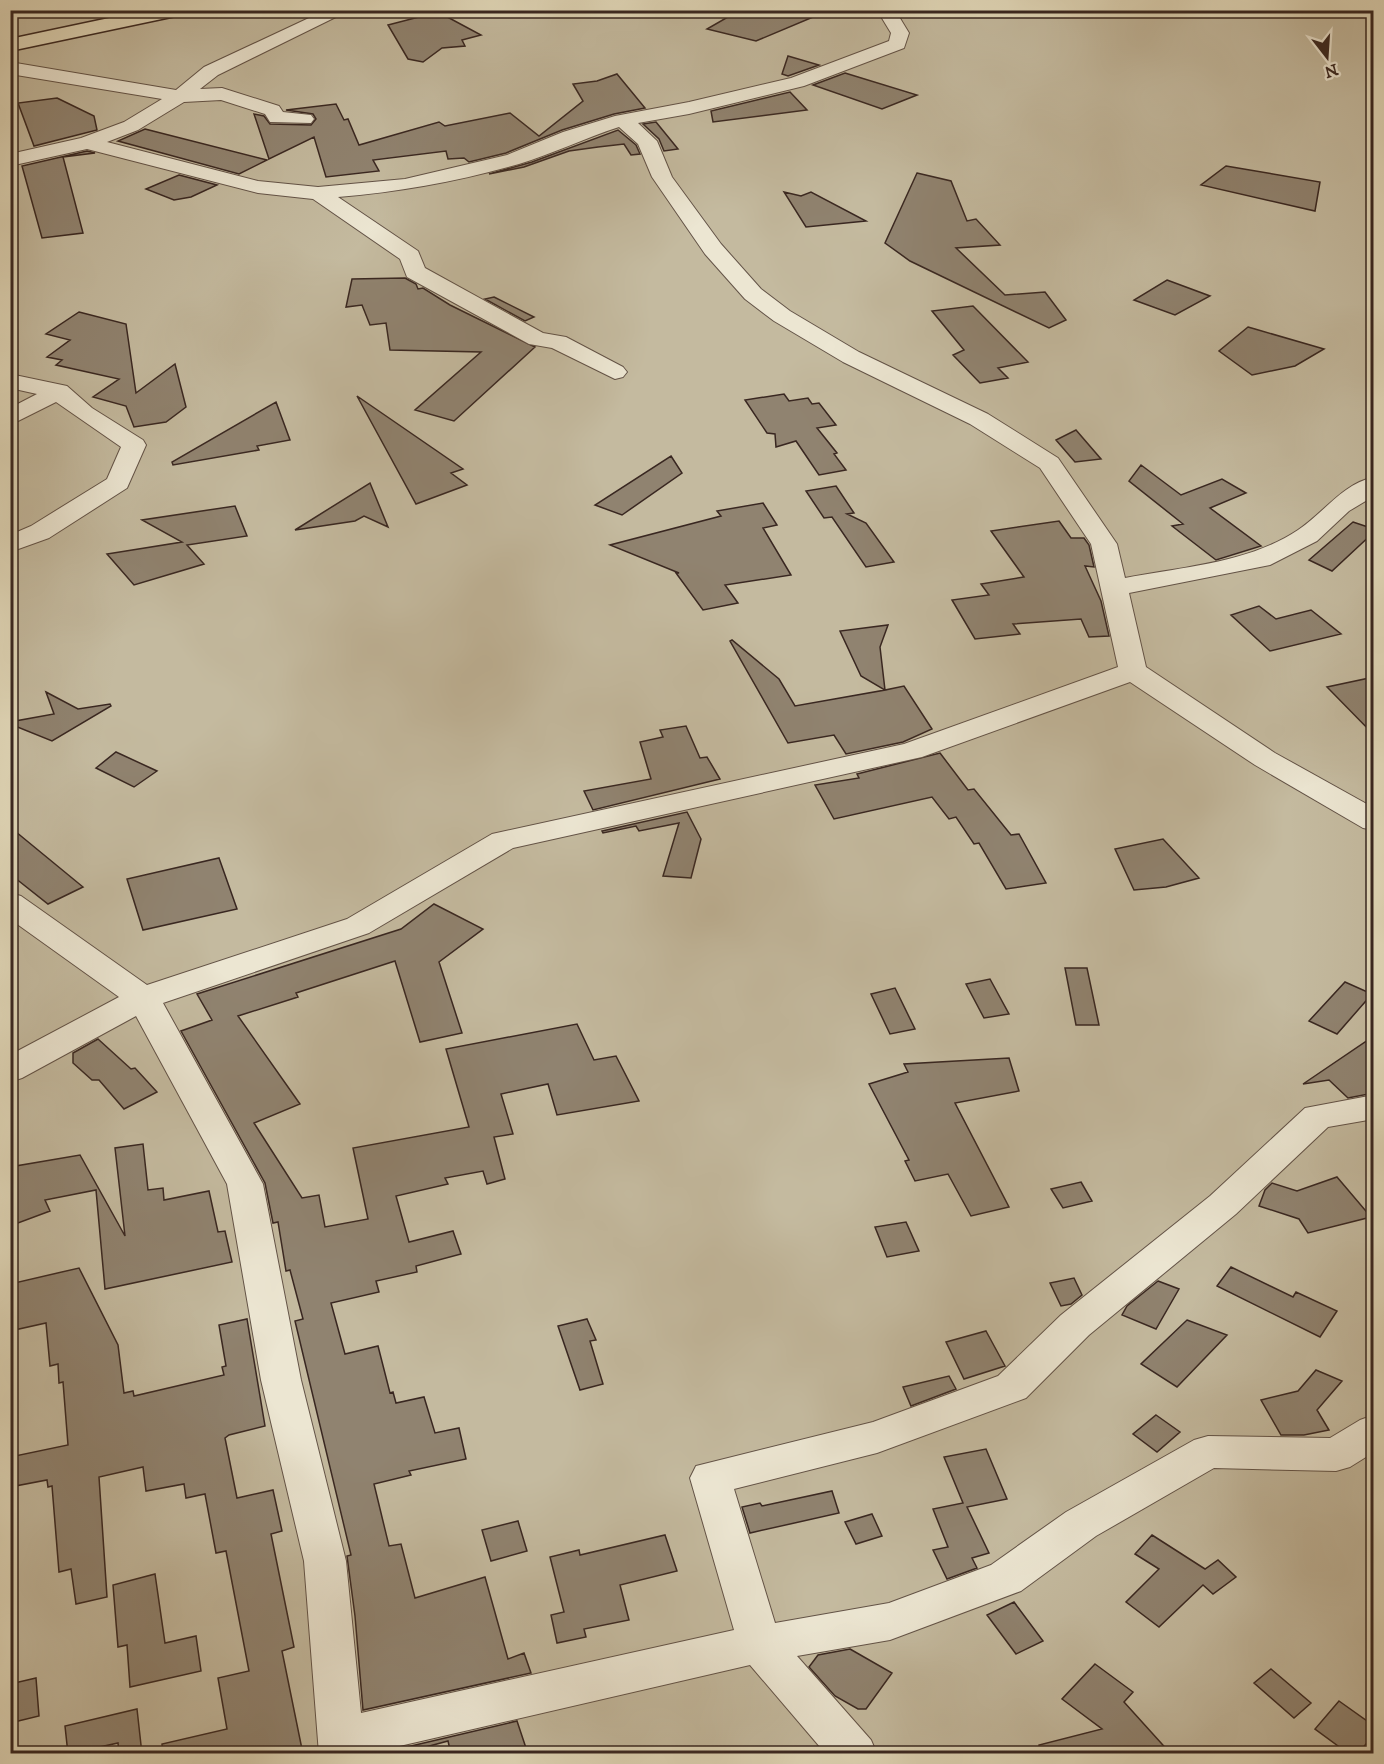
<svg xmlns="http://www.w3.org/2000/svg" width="1384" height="1764" font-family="'IM FELL DW Pica',serif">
<rect width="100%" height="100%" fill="#e1d8b9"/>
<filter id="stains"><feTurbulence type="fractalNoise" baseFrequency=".00333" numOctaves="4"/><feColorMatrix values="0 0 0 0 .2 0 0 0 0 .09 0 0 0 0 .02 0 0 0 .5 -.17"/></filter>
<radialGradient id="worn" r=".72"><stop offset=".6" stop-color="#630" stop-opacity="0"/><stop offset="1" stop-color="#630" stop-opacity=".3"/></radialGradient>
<path fill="#c4ba9f" stroke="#7e7060" stroke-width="1.5" d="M11,11H1373V1753H11Z"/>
<path fill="#908370" stroke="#392721" stroke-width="1.5" d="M740,10H754L755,13L795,10L825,12L756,41L707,29Z
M438,12L481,35L462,40L465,46L442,48L423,62L408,59L388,25Z
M788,56L819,65L788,76L782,74Z
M845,73L917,95L882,109L813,85Z
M617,74L645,108L614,114L562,130L506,153L469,162L464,158L448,159L446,151L373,160L379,171L326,177L314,137L269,159L254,114L264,116L270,124L311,125L316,119L313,114L286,110L336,104L344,120L348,119L359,145L439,122L445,126L510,113L539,136L583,101L573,84L597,81Z
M790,92L807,110L713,122L711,111Z
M57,98L94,116L97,130L34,146L18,103Z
M656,122L678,149L664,151L659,139L643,124Z
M145,129L267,160L239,174L118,141Z
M618,130L636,145L640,154L631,155L624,144L598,147L569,151L524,167L489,174L532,162Z
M87,151L95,153L63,157L83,233L42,238L22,166Z
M1226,166L1320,182L1315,211L1201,185Z
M917,173L951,181L967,221L976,219L1000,245L956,248L1005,295L1045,292L1066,320L1049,328L910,261L885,243Z
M179,175L217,185L191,197L174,200L146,189Z
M784,192L801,196L811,192L866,221L806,227Z
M405,278L416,284L418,289L423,288L450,305L535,347L454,421L415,410L481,352L390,350L386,323L370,325L362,305L346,307L352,279Z
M1167,280L1210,296L1175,315L1134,300Z
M494,297L534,317L525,321L485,299Z
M973,306L1028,362L998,368L1008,378L980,383L953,355L964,350L932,311Z
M79,312L126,324L136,393L175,364L186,407L166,422L134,427L126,406L93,397L119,379L56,365L62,360L47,357L70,340L46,334Z
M1248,327L1255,329L1324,349L1295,366L1252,375L1219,351Z
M784,394L789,401L808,398L812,404L819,403L836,425L817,428L837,453L834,454L846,470L819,475L796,441L776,447L775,434L767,433L745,400Z
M357,396L463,469L451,473L467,485L416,504Z
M276,402L290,440L257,446L259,450L173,465L172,462Z
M1076,430L1101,459L1075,462L1056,440Z
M671,456L682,473L622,515L595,505Z
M1141,465L1181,495L1222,479L1246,493L1210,508L1261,546L1216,560L1172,526L1183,524L1129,481Z
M370,483L388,527L364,516L355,521L295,530Z
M836,486L854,513L847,514L866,523L894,562L866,567L832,517L824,518L806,491Z
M763,503L777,525L763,528L791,575L725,585L738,603L703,610L676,573H679L610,545L721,516L717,511Z
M235,506L247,536L187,545L204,564L134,585L107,554L182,542L142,520Z
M1059,521L1071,538H1084L1089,545L1094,567L1085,566L1101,601L1109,636L1089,637L1081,619L1013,624L1020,634L975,639L952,600L989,595L981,584L1024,577L991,531Z
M1353,522L1374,529V532L1332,571L1309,560Z
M1259,606L1276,619L1311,610L1341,634L1270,651L1231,615Z
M888,625L880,647L885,690L904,686L932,729L903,742L846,754L834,735L788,743L730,641L732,640L779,679L795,706L885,690L861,676L840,631Z
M1374,677V735L1327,687Z
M46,692L78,709L110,704L111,706L52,741L10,724V722L54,714Z
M686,726L700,758L707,757L720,779L593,810L584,791L651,779L640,742L663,737L660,730Z
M116,752L157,771L134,787L96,768Z
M940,753L968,790L974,789L1011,835L1019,834L1046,883L1006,889L979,843L974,844L956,817L949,819L932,797L834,819L815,785L859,778L857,774Z
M687,812L701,839L691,878L663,876L679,823L639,831L636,826L603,833L602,831Z
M10,827L83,887L48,904L10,874Z
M1163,839L1199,878L1166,887L1134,890L1115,849Z
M219,858L237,909L143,930L127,879Z
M434,904L483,929L439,962L462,1033L420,1042L395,961L296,993L298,997L238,1016L300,1104L254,1123L302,1198L319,1195L325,1227L368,1219L353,1148L469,1127L446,1049L577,1024L594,1060L616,1056L639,1101L557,1115L548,1084L501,1094L513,1134L494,1137L505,1179L487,1184L483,1171L445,1178L448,1184L396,1196L409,1242L453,1231L461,1254L416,1266L417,1272L376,1281L379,1292L331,1303L345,1354L378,1346L390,1393L393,1392L396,1403L424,1397L435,1433L459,1428L466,1459L409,1471L411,1475L374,1484L389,1546L401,1544L415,1598L485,1577L508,1659L524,1653L531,1673L363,1710L355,1616L347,1556L351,1555L295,1321L303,1319L290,1270L286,1271L278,1222L273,1223L265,1183L181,1031L212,1020L197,994L401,929Z
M1065,968H1087L1099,1025H1076Z
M990,979L1009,1014L984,1018L966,984Z
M1345,982L1372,994L1337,1034L1309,1021Z
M895,988L915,1029L890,1034L871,994Z
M1374,1036V1093L1348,1098L1329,1080L1303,1084Z
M98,1039L131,1069L135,1068L157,1092L124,1109L99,1080H92L73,1063V1053Z
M1009,1058L1019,1091L955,1103L1009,1207L971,1216L948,1174L915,1181L905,1161L909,1160L869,1084L908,1072L904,1064Z
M143,1144L148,1190L163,1188L164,1200L209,1191L218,1232L225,1231L232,1262L105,1289L96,1190L45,1200L50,1211L10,1226V1167L80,1155L125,1236L115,1148Z
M1337,1177L1371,1217L1308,1233L1299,1219L1259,1206L1265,1190L1272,1183L1297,1191Z
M1081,1182L1092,1201L1063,1208L1051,1189Z
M906,1222L919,1251L887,1257L875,1227Z
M1231,1267L1293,1297L1296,1292L1337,1311L1320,1337L1217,1286Z
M79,1268L118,1345L124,1393L133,1391L134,1396L224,1375L222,1367L226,1366L219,1325L247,1319L265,1426L229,1435L225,1438L237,1498L273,1490L282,1531L271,1534L294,1647L282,1651L303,1754H163L162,1744L227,1729L218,1678L249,1671L226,1551L216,1553L205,1494L186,1498L184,1484L146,1491L143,1467L99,1477L107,1597L76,1604L71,1569L59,1572L52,1486L48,1487L47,1480L10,1487V1457L68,1445L63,1382L59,1383L58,1364L50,1366L46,1323L10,1331V1284Z
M1074,1278L1082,1295L1071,1304L1061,1306L1050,1283Z
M1158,1281L1179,1289L1156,1329L1122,1315L1127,1306Z
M587,1319L596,1340L590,1341L603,1384L580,1390L558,1326Z
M1187,1320L1227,1335L1177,1387L1141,1364Z
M986,1331L1005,1366L964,1379L946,1342Z
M1316,1370L1342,1381L1317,1410L1329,1430L1304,1435H1281L1261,1400L1298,1391Z
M949,1376L956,1389L911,1406L903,1387Z
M1156,1415L1180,1432L1157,1452L1133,1434Z
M986,1449L1007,1499L967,1507L989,1553L972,1558L977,1568L947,1579L933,1550L948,1547L933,1509L963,1503L944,1457Z
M832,1491L839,1513L750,1533L742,1507L760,1503L762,1506Z
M872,1514L882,1536L856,1544L845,1522Z
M518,1521L527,1551L491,1561L482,1530Z
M665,1535L677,1571L620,1585L629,1620L584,1629L586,1637L557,1643L551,1615L564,1612L550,1557L579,1550L580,1555Z
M1152,1535L1205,1569L1218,1560L1236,1577L1213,1594L1203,1585L1159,1627L1126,1602L1159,1569L1135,1554Z
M155,1574L165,1643L196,1636L201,1671L130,1687L127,1645L118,1647L113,1585Z
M1014,1602L1043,1641L1016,1654L987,1615Z
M850,1649L892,1673L866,1709H858L835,1696L809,1667L818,1655Z
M1095,1664L1133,1692L1124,1702L1171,1754H1040L1039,1745L1102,1729L1062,1699Z
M1271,1669L1311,1703L1294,1718L1254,1683Z
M36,1678L39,1716L10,1723V1684Z
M1339,1701L1374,1726V1734L1358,1754H1349L1315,1729Z
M137,1709L142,1754H119L118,1743L68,1754L65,1726Z
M517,1721L528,1754H451L448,1741L400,1754H377Z"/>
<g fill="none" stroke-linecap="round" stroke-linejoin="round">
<g stroke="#635347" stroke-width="2">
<path id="street" d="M326,10H350L218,75L200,89L222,88L279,106L283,112L311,115L314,119L311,123L270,122L265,114L221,100L184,102L138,130L107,142L258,181L318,187L405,179L507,155L563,132L615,116L689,102L791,78L889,41L891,33L877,10H895L909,33L904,48L804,86L689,114L638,123L657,141L672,177L721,244L761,289L790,311L859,352L988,414L1058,458L1117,544L1125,578C1182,567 1249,563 1298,530C1324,513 1342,484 1374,477V496L1349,511L1317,541L1270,565L1129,593L1146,667L1275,753L1374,808V830L1363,828L1255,765L1130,682L922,757L513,848L369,933L163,1003L263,1184L301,1380L346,1561L361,1713L734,1630L690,1478L696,1466L873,1422L998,1376L1061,1315L1210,1196L1305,1108L1374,1095V1119L1328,1127L1236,1214L1089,1335L1026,1398L877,1453L734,1489L775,1623L889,1603L991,1565L1066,1512L1194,1440L1208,1436L1330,1438L1360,1420L1374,1415V1452L1350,1467L1336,1471L1214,1468L1096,1536L1021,1591L890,1640L797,1656L871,1740L877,1754H826L750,1665L365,1754H319L304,1561L261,1380L227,1184L136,1016L22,1078L10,1082V1055L119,997L10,919V893L21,896L147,985L347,919L492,834L904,744L1118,667L1091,544L1040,468L970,424L843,362L774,321L745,299L705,254L652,177L638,144L619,127C585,138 552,154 519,164C460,181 400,192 338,197L418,251L425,268L543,333L566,337L623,367L627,372L623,377L615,379L552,348L529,344L407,277L400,259L313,199L258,193L87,149L10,166V154L81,138L124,122L162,99L10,74V62L176,90L204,67Z
M10,374L67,386L92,408L143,440L146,445L127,488L49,538L10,552V535L31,526L107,479L121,447L56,402L10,425V408L37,394L10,388Z"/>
</g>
<g stroke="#392721" stroke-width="3">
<path id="primary" d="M147,10H185L176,16L10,51V39Z"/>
</g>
<use href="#street" fill="#ece6d2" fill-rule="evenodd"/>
<use href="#primary" fill="#e1d8b9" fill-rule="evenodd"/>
</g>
<rect width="1384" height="1764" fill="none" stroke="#e1d8b9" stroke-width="36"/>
<rect x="12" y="12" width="1360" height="1740" fill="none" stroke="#392721" stroke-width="3"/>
<rect x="18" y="18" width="1348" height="1728" fill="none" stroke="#392721" stroke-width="1.5"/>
<g transform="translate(1327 57) rotate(163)" stroke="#ece6d2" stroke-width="4.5" paint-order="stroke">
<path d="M0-4.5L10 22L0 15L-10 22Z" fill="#392721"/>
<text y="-9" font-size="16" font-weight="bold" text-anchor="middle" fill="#392721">N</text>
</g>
<rect width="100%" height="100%" filter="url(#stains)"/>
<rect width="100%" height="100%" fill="url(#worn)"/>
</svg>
